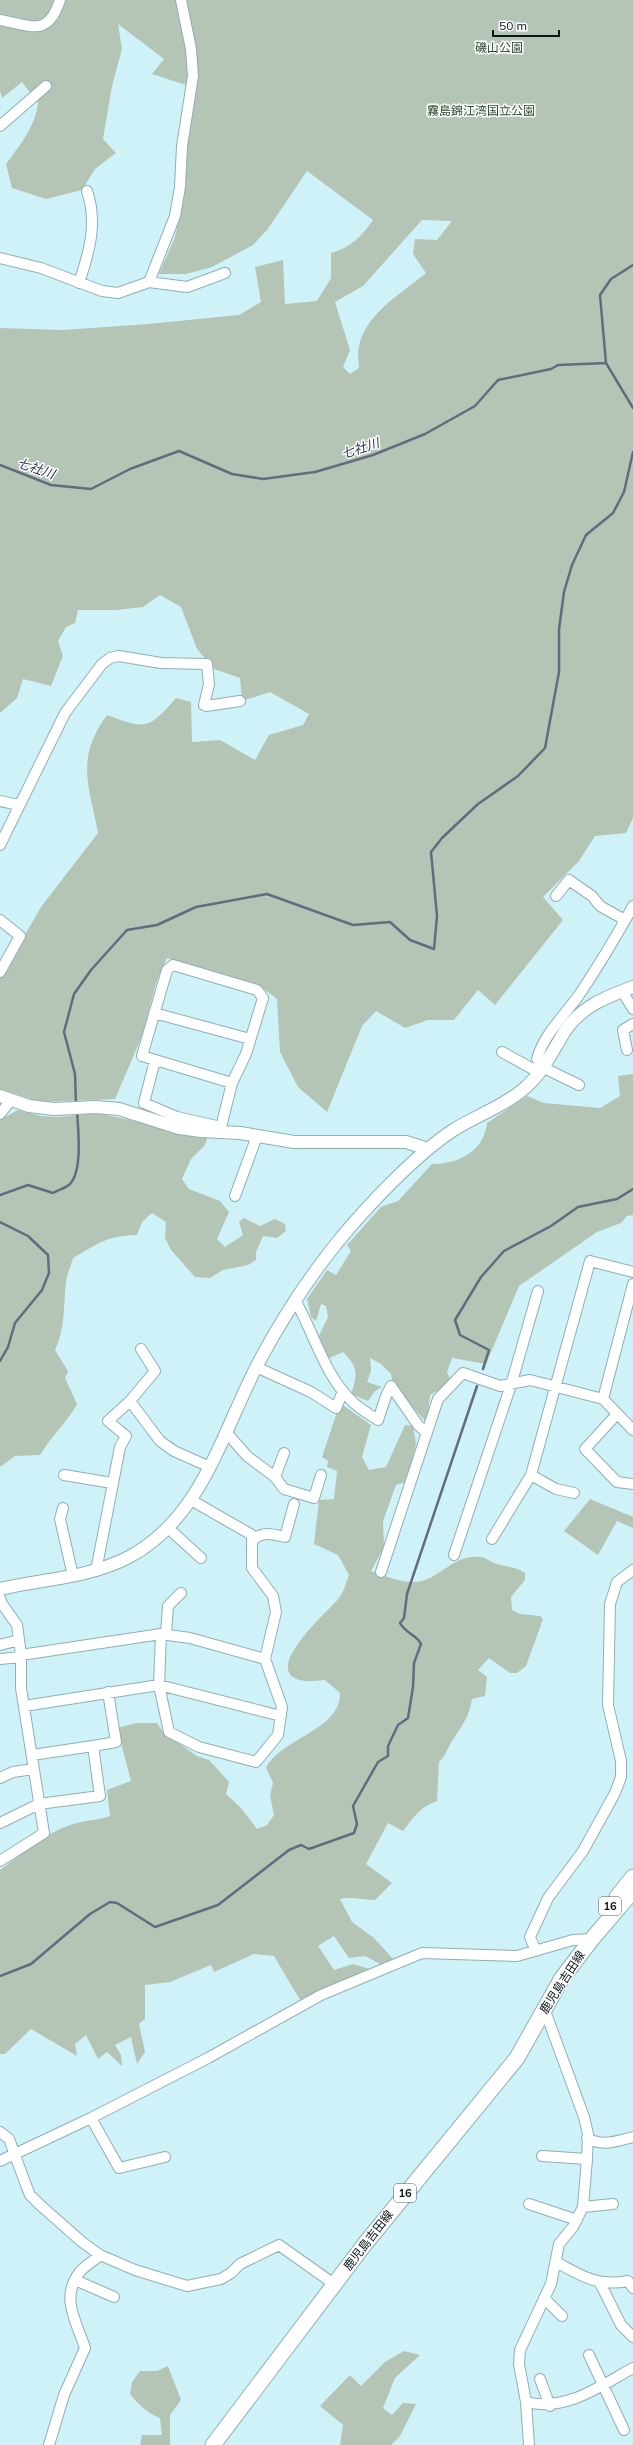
<svg xmlns="http://www.w3.org/2000/svg" width="633" height="2445" font-family="Mulish,'Noto Sans JP',sans-serif">
<rect width="100%" height="100%" fill="#cff2f9"/>
<path fill="#b4c5b5" fill-rule="evenodd" d="M0,0H633V818L626,833L595,836L579,861L543,897L563,920L495,1005L478,990L454,1020H428L405,1028L376,1011L362,1026L327,1112L298,1087L280,1052L277,999L260,986L167,958L156,983L142,1036L115,1099L40,1102L0,1089V978L41,907L98,833C89,785 75,759 107,715C146,730 149,729 176,698L191,702L192,742L220,740L255,760L269,735L303,725L309,714L270,692L242,701L240,678L214,669L197,649L181,607L160,595L143,607L117,610H78L75,623L66,627L58,641L63,656L51,686L23,679L17,698L0,713V328L63,330L148,324L239,315L261,302L255,267L283,260L285,304L317,301L331,278V253C350,248 362,236 373,220L307,171L267,230L253,245L212,267L186,274H159L175,237L182,205L193,95L189,86L152,74L164,59L118,24L122,49L112,86L103,139L116,153L95,169L82,190L46,199L12,188L6,164C20,145 35,127 38,103L22,82L2,98L0,91ZM422,220L452,221L437,240L415,239L413,254L426,273C402,293 366,313 359,346C357,353 359,361 359,368L350,374L343,367L350,350L335,302L363,286Z
M633,1074V1215L627,1216L621,1223L597,1232L519,1286L486,1364L452,1358L447,1372L450,1379L447,1385L430,1395L427,1423L393,1385L391,1374L381,1364L370,1358L371,1371L367,1382L382,1387L375,1391L368,1401L351,1394C358,1374 358,1367 343,1352L327,1359L316,1342L328,1317L326,1306L321,1304L316,1321L311,1317L307,1299L327,1270L336,1275L351,1251L347,1245L381,1207L398,1201L432,1164C459,1164 484,1151 487,1123L527,1096L544,1103L600,1108L620,1096L618,1076Z
M18,1110L41,1116L58,1117L96,1113L203,1135L207,1139L205,1145L191,1159L182,1179L189,1189L220,1201L229,1212L217,1239L225,1247L243,1235L239,1222L244,1218L260,1226L275,1219L285,1224L286,1231L277,1238L263,1236L256,1252V1260L248,1265L223,1270L210,1278L195,1277L171,1250L165,1238L166,1222L152,1213L142,1222L137,1235C109,1235 97,1244 73,1258C71,1266 67,1274 66,1282C63,1306 66,1327 55,1350L68,1371L65,1378L77,1404C67,1423 51,1436 40,1455L15,1456L0,1467V1120Z
M340,1403L371,1425L362,1457L369,1470L386,1467L405,1425L413,1426L416,1444L407,1482L396,1485L383,1521L384,1547L371,1571C385,1576 401,1583 416,1582C440,1580 452,1554 480,1557C485,1557 489,1561 494,1563C505,1567 515,1566 525,1573V1580L511,1597L512,1610L520,1614L540,1616L543,1619L526,1666L517,1673H510L489,1658L478,1670L487,1677L485,1696L472,1699C469,1718 462,1725 452,1741C447,1749 446,1755 439,1762L437,1801C421,1806 413,1818 403,1831L388,1823L366,1864L392,1883L375,1900C363,1900 351,1896 340,1899L352,1922L374,1938L393,1959L382,1965L365,1956L349,1958L334,1936L318,1946L334,1970L353,1964L370,1969L300,2000L274,1956L254,1954L214,1972L211,1965L170,1982L145,1985V2019L139,2024L145,2052L137,2064L131,2037L115,2045L121,2055L122,2066L107,2052L98,2059L86,2035L75,2044L77,2056L31,2029L5,2054H0V1870C22,1854 44,1834 70,1825C83,1820 97,1821 110,1816L107,1790L131,1781L117,1728L137,1723H157L164,1733L197,1756L209,1760L229,1782L226,1794L242,1809L257,1829L267,1825L274,1815L270,1795L273,1783L266,1768C281,1738 341,1730 340,1693L325,1680C319,1680 311,1682 304,1681C256,1673 329,1611 339,1598C344,1592 346,1582 349,1575L338,1555L314,1544L319,1500L334,1499L337,1471L327,1467L328,1461L322,1457Z
M590,1499L633,1517V1528L617,1521L598,1555L564,1531Z
M404,2351L420,2355L395,2378L383,2408L392,2415L403,2403L416,2404L400,2436L391,2445H340L343,2425L320,2406L350,2375L361,2386L385,2362Z
M168,2366L181,2400L170,2415V2445H140L142,2435H162L160,2418C147,2413 139,2405 130,2394L132,2382L140,2371H157Z"/>
<g fill="none" stroke-linecap="round" stroke-linejoin="round">
<path stroke="#646b7f" stroke-width="2.5" d="M606,363L633,408
M0,465L51,485L91,489L130,469L179,451L232,474L263,479L315,472L373,455L425,434L475,406L498,380L551,369L558,365L606,363L600,295L611,279L633,265
M76,1104L75,1074L64,1032L74,994L91,970L127,930L157,925L196,907L267,894L353,925L390,922L410,940L434,949L437,916L431,852L442,838L478,804L518,776L545,748L559,672V629L564,592L572,565L586,535L613,513L624,492L633,452
M0,1195L28,1185L53,1193C58,1190 66,1188 70,1184C83,1170 78,1129 77,1111
M0,1222L28,1236L48,1255L49,1273L42,1290L15,1323L8,1347L0,1361
M483,1369L489,1350L460,1335L455,1320L481,1277L504,1251L551,1226L578,1207L617,1199L633,1189
M0,1976L31,1964L90,1914L110,1902L117,1903L155,1927L218,1905L289,1850L301,1845L309,1849L354,1833L357,1824L353,1806L378,1762L388,1756V1746L398,1725L408,1718L413,1687L414,1663L421,1644C417,1635 405,1633 400,1623L404,1618L407,1594L477,1386"/>
<g stroke="#8eafb6" stroke-width="12">
<path id="minor" d="M0,20C32,26 48,37 60,0
M0,126L46,86
M0,258L41,268L102,291L118,293L149,282L187,287L225,273
M149,282L175,216L180,187L182,146L193,76L191,49L181,0
M79,283C89,253 98,223 87,191
M0,801L19,805
M0,845L65,713L102,664L110,658L119,656L161,663L207,664L209,684L204,705L206,706L240,701
M556,896L569,880L592,896L600,906L625,920
M0,920L20,936L0,972
M622,991L633,1009
M154,1013L250,1039
M627,1050L623,1030L633,1024
M502,1052L540,1073
M155,1060L144,1103L177,1117L221,1127
M579,1085L544,1068L537,1059C544,1034 564,1016 579,995C598,967 616,937 633,906
M0,1114L11,1100
M220,1131L232,1083L246,1054L263,998L257,990L173,965L167,970L142,1056L232,1083
M235,1196L257,1136
M296,1302C315,1335 325,1378 355,1404C362,1410 370,1415 378,1420L386,1396L391,1386L418,1425L427,1433
M256,1367L311,1392L336,1408L343,1391
M603,1399L633,1284
M130,1401L160,1441L174,1451L210,1467
M617,1414L585,1449L617,1482L633,1484
M226,1432L247,1456L275,1477L284,1489L314,1498L321,1475
M64,1475L112,1483
M531,1475L556,1489L574,1493
M275,1477L284,1453
M63,1508L60,1519L73,1576
M168,1528L201,1558
M492,1539L531,1475L590,1261L633,1272
M253,1540C263,1531 272,1534 285,1537L294,1504
M454,1555L511,1385L538,1291
M96,1571L120,1447L126,1436L108,1421L130,1401L155,1371L141,1349
M381,1572L438,1399L463,1373L500,1386L530,1380L603,1399L633,1430
M0,1598L2,1604L17,1625L21,1655V1688L44,1833L0,1861
M161,1634L159,1685L169,1732L199,1747L256,1762L278,1735L282,1707L265,1659L276,1612L273,1596L252,1568V1535L191,1500
M166,1634L168,1606L181,1593
M0,1645L19,1640
M21,1655L161,1634L190,1638L265,1659
M0,1659L21,1657
M24,1706L159,1685L281,1716
M32,1755L93,1746
M0,1778L13,1772L33,1769
M0,1823L39,1804L100,1796L93,1746L116,1742L108,1692
M536,1951L530,1937L548,1898L583,1851L615,1793L621,1777V1761L608,1705L610,1604L617,1582L633,1570
M91,2118L119,2168L165,2157
M0,2132L9,2139L26,2185L30,2195L39,2204L82,2242L100,2255L135,2270L187,2286L221,2279L231,2273L240,2264L279,2245L334,2284
M587,2138C603,2147 617,2141 633,2137
M542,2156L587,2159
M0,2161L91,2118L208,2058L321,1995L422,1953L517,1956L573,1940L592,1939
M529,2204L577,2220
M583,2207L613,2204
M556,2262C582,2276 597,2287 628,2281L633,2288
M75,2280L114,2297
M600,2283L621,2325L633,2337
M544,2298L562,2316
M589,2355L624,2430
M540,2379L550,2406
M526,2402C566,2412 600,2386 633,2368
M49,2445L64,2395L85,2348C77,2323 60,2298 79,2273C84,2266 94,2261 100,2255
M529,2445L526,2402L519,2364L520,2350L551,2284L559,2244L573,2227L583,2207L587,2159L588,2134L584,2117L544,2008"/>
</g>
<g stroke="#8eafb6" stroke-width="14">
<path id="tertiary" d="M0,1096L29,1106L54,1109L96,1107L119,1109L179,1128L201,1131L240,1133L294,1142H406L428,1149
M0,1589C43,1579 89,1578 129,1557C204,1517 223,1428 261,1358C282,1319 308,1279 336,1244C366,1207 416,1154 455,1129C478,1115 506,1105 526,1087C544,1071 553,1050 565,1031C582,1006 606,997 633,987"/>
</g>
<g stroke="#8eafb6" stroke-width="17">
<path id="primary" d="M617,1897L633,1877
M213,2445L364,2245L517,2058L562,1978L592,1939L633,1891"/>
</g>
<use href="#minor" stroke="#fff" stroke-width="10"/>
<use href="#tertiary" stroke="#fff" stroke-width="12"/>
<use href="#primary" stroke="#fff" stroke-width="15"/>
</g>
<g text-anchor="middle" dominant-baseline="central" stroke-width="3" stroke-linejoin="round" paint-order="stroke">
<g fill="#fff" stroke="#525b5d" stroke-width="1">
<rect x="599" y="1897" width="22" height="18" rx="3"/>
<rect x="394" y="2184" width="22" height="18" rx="3"/>
</g>
<g font-size="11" font-weight="bold" fill="#081517">
<text x="610" y="1906">16</text>
<text x="405" y="2193">16</text>
</g>
<g font-size="12" fill="#274c2b" stroke="#fff">
<text x="499" y="47">磯山公園</text>
<text x="481" y="110">霧島錦江湾国立公園</text>
</g>
<g font-size="12" fill="#081517" stroke="#fff">
<text transform="translate(562 1982) rotate(-57)">鹿児島吉田線</text>
<text transform="translate(368 2240) rotate(-52)">鹿児島吉田線</text>
</g>
<g font-size="13" font-style="italic" fill="#2b2e56" stroke="#fff">
<text transform="translate(360 448) rotate(-18)">七社川</text>
<text transform="translate(36 468) rotate(19)">七社川</text>
</g>
</g>
<path d="M493 30v6h66v-6" fill="none" stroke="#081517" stroke-width="2"/>
<text x="499" y="30" font-size="12" fill="#081517" stroke="#ffffff" stroke-width="3" paint-order="stroke">50 m</text>
</svg>
